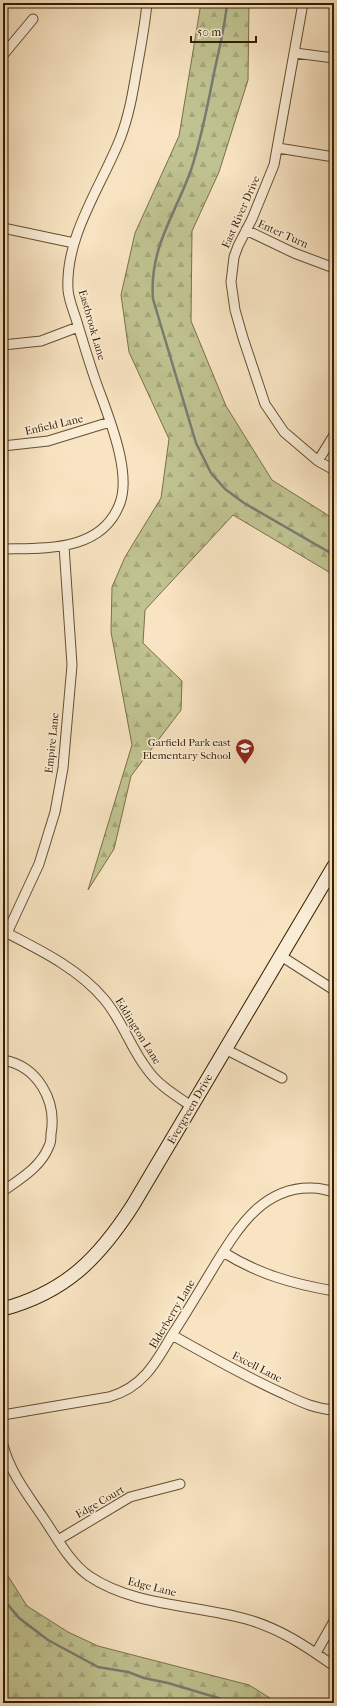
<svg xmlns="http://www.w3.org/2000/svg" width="337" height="1706" font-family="'IM FELL French Canon',serif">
<defs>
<pattern id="forest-firs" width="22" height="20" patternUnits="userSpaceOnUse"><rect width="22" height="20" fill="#c0c391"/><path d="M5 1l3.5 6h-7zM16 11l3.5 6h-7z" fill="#a6a77b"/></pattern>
</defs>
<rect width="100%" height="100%" fill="#f8e4c2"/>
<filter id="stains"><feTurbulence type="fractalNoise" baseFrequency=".005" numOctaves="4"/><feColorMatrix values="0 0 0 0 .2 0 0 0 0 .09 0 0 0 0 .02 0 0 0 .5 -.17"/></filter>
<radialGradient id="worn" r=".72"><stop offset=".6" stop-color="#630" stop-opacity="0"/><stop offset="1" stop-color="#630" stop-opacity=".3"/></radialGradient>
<path fill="url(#forest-firs)" stroke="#7b7048" d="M201,3H249L248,80L219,172L192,231L191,321L226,406L272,480L334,519V575L233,515L145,610L143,643L182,681L181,710L131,776L114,849L88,890L132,745L111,632L112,587L125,557L161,498L169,439L129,352L121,295L135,233L179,136Z
M3,1568L27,1606L68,1632L98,1646L249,1685L278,1703H3Z"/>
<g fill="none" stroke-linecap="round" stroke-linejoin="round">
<path stroke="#777c72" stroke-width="2.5" d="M227,3C225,28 218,53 213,78C207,109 201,140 191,170C175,215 149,248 153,299L196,443L211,473L225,489L244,503L334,555
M3,1599L19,1618L48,1640L98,1667L128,1672L144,1678L168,1683L235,1703"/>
<g stroke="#664f30" stroke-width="11">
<path id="street" d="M303,3L274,165L252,219L238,246L234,257L231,282L235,310L243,338L265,404L284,432L318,461L334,470
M295,53L334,58
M3,55L33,19
M278,148L334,157
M3,228L74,243
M246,230L294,253L334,268
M3,345L41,341L78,327
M3,446L48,441L110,422
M318,461L334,435
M3,549C46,548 102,552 120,503C132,471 107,413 96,382C89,362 83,342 77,322C74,312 69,301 68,290C65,236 101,187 120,139C129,116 133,92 137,68C141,46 145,25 147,3
M3,931C38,949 78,968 104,999C122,1020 130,1047 147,1069C158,1085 175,1095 191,1106
M7,933L39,864L55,812L63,768L72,665L64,546
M281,956L334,990
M225,1049L282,1078
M3,1060C38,1066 57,1101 51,1134C51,1138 51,1143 49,1146C41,1167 20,1179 3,1191
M223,1252C258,1274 293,1284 334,1291
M172,1335C209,1356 246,1377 284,1394C301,1402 315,1409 334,1410
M3,1415L109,1397C142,1388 156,1363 172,1335C187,1312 201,1288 215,1265C238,1228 263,1186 313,1188C320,1188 327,1190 334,1192
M3,1445C10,1472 27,1494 42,1516C56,1536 69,1562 89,1576C133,1606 196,1605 246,1619C279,1628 306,1646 334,1666
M58,1540L130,1497L180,1484
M316,1653L334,1621"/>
</g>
<g stroke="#361d00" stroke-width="15">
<path id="secondary" d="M3,1309C66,1292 99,1258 133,1205L334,866"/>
</g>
<use href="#street" stroke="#faedd7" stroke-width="9"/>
<use href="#secondary" stroke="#faedd7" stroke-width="13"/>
</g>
<defs>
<g id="school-pin" transform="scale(1)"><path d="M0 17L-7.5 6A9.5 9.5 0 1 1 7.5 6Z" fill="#8f2418" stroke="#faedd7"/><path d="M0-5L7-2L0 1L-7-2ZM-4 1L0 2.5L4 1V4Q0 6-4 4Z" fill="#fff"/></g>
</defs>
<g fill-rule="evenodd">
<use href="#school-pin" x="245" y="748"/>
</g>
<g text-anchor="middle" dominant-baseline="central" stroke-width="3" stroke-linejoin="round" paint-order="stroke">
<g font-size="11" fill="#361d00" stroke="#faedd7">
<text transform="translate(241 212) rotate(-66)">East River Drive</text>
<text transform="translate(283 234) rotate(24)">Enter Turn</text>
<text transform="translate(92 325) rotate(74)">Eastbrook Lane</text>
<text transform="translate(54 425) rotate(-13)">Enfield Lane</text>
<text transform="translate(52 743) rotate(-84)">Empire Lane</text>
<text transform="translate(138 1031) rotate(58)">Eddington Lane</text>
<text transform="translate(190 1109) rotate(-60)">Evergreen Drive</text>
<text transform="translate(172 1314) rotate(-59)">Elderberry Lane</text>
<text transform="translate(257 1367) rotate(27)">Excell Lane</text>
<text transform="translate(100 1502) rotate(-30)">Edge Court</text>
<text transform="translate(152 1587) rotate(14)">Edge Lane</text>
</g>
<g font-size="11" fill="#361d00" stroke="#faedd7" text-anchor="end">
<text x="231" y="742">Garfield Park east<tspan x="231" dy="13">Elementary School</tspan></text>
</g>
</g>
<rect width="337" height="1706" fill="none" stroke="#f8e4c2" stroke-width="16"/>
<rect x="4" y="4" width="329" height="1698" fill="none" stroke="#361d00" stroke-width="2"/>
<rect x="8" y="8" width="321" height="1690" fill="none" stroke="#361d00"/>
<path d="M191 36v6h65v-6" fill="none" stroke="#361d00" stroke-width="2"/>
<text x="197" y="36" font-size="12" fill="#361d00" stroke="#faedd7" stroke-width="3" paint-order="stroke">50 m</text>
<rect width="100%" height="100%" filter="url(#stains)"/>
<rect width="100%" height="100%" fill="url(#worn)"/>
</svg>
